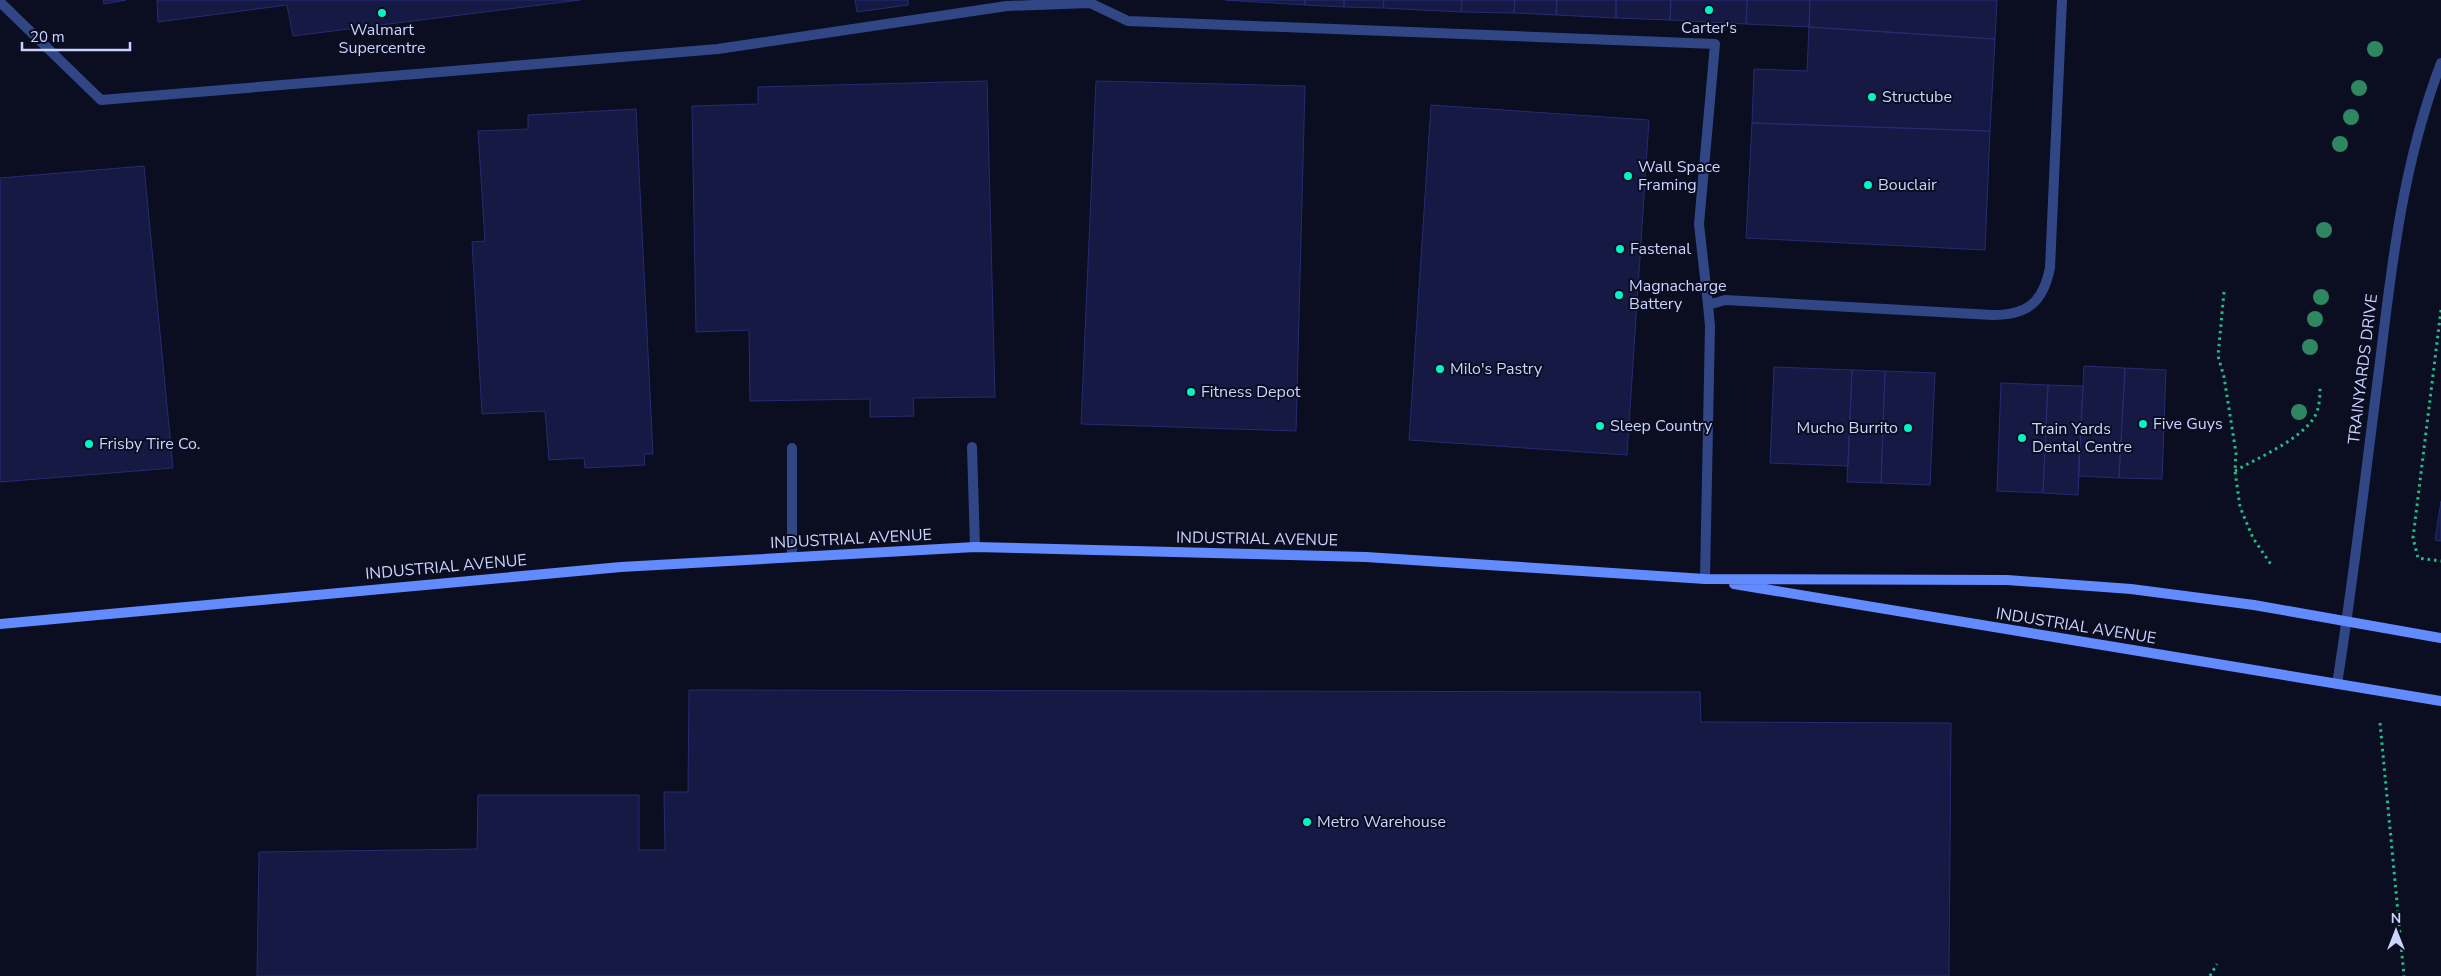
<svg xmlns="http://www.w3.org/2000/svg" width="2441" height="976" font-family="'Nunito Sans',sans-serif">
<rect width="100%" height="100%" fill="#0b0d21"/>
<path fill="#151944" stroke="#252c72" d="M103,0H126L104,4Z
M157,0H580L293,36L287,5L158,22Z
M855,0H908V5L857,12Z
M1225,0H1305V5Z
M1305,0H1344V7L1305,5Z
M1344,0H1384L1383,8L1344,7Z
M1384,0H1462L1461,12L1383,8Z
M1462,0H1515L1514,13L1461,12Z
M1515,0H1557L1556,15L1514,13Z
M1557,0H1616V18L1556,15Z
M1616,0H1671L1670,20L1616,18Z
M1671,0H1747L1746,24L1670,20Z
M1747,0H1810L1809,27L1746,24Z
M1810,0H1997L1995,39L1809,27Z
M1809,27L1995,39L1990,131L1752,123L1754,69L1807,71Z
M987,81L995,397L913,398L914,416L870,417V399L750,401L749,330L696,332L692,106L758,104V87Z
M1096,81L1305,86L1296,431L1081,424Z
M1431,105L1649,120L1627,455L1409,440Z
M636,109L653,454H644L645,465L585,468L584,458L549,460L545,411L482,414L472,242L485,241L478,131L528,129V115Z
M1752,123L1990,131L1985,250L1746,238Z
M144,166L173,468L0,482V178Z
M2084,366L2125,368L2119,478L2078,476Z
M1774,367L1852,370L1848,466L1770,463Z
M2125,368L2166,370L2162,479L2119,478Z
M1852,370L1885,371L1881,483L1847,482Z
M1885,371L1935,373L1930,485L1881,483Z
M2001,383L2048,385L2043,493L1997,491Z
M2048,385L2083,386L2078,495L2043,493Z
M2441,501V541L2435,540Z
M689,690L1700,692L1701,722L1951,723L1949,976H257L259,852L477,849L478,795H639V850H665L664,792H688Z"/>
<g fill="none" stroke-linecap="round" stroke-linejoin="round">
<path stroke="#22bc86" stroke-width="3" stroke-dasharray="2.5 4" stroke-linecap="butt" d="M2224,292L2218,356L2224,377L2236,453L2235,471L2240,507L2253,538L2272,566
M2441,310L2413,538L2418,558L2441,561
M2235,471C2259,457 2301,440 2315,416C2320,407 2320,395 2320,385
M2380,723L2404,976
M2210,976L2217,964"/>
<path stroke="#314685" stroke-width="10" d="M0,2L101,100L718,49L1007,6L1090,3L1128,21L1715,44L1699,224L1708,305
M972,447L975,547
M792,557V448
M1705,579L1710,326L1708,305L1725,300L1993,315C2028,315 2043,302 2050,268L2062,0"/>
<path stroke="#314685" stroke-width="10" d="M2337,684C2354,577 2366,469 2380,362C2392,260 2404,160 2441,63"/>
<path stroke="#628bff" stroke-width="10" d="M1734,584L2441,701
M0,624L621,567L975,547L1366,557L1705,579L2007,580L2131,589L2254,605L2441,638"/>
</g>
<g fill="#2e8761">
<circle cx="2375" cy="49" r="8"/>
<circle cx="2359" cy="88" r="8"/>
<circle cx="2351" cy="117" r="8"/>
<circle cx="2340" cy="144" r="8"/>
<circle cx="2324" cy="230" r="8"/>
<circle cx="2321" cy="297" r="8"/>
<circle cx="2315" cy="319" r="8"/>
<circle cx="2310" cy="347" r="8"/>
<circle cx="2299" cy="412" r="8"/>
</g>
<g fill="#00f6c7" stroke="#0b0d21" stroke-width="2">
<circle cx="1709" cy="10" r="5"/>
<circle cx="382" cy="13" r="5"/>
<circle cx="1872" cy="97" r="5"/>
<circle cx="1628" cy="176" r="5"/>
<circle cx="1868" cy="185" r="5"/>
<circle cx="1620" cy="249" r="5"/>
<circle cx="1619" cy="295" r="5"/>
<circle cx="1440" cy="369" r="5"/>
<circle cx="1191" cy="392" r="5"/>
<circle cx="2143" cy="424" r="5"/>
<circle cx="1600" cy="426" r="5"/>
<circle cx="1908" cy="428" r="5"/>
<circle cx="2022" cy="438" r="5"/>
<circle cx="89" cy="444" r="5"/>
<circle cx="1307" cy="822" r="5"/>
</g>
<g text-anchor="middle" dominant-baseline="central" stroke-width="4" stroke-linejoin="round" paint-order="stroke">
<g font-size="16" fill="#cbd4ff" stroke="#0b0d21" text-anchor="start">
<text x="1709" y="28" text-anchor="middle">Carter's</text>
<text x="382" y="30" text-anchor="middle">Walmart<tspan x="382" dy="18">Supercentre</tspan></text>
<text x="1882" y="97">Structube</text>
<text x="1638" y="167">Wall Space<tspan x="1638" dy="18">Framing</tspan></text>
<text x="1878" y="185">Bouclair</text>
<text x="1630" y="249">Fastenal</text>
<text x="1629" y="286">Magnacharge<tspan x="1629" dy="18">Battery</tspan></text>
<text x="1450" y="369">Milo's Pastry</text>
<text x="1201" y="392">Fitness Depot</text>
<text x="2153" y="424">Five Guys</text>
<text x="1610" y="426">Sleep Country</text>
<text x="1898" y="428" text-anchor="end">Mucho Burrito</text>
<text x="2032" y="429">Train Yards<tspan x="2032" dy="18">Dental Centre</tspan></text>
<text x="99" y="444">Frisby Tire Co.</text>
<text x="1317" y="822">Metro Warehouse</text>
</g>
<g font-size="16" fill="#cbd4ff" stroke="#0b0d21">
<text transform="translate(2363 369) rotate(-83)">TRAINYARDS DRIVE</text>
<text transform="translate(851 539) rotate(-3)">INDUSTRIAL AVENUE</text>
<text transform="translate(1257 539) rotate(1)">INDUSTRIAL AVENUE</text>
<text transform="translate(446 567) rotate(-5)">INDUSTRIAL AVENUE</text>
<text transform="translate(2076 626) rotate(9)">INDUSTRIAL AVENUE</text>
</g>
</g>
<g transform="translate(2396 931)" stroke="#0b0d21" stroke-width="4" paint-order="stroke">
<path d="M0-4L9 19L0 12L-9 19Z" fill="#cbd4ff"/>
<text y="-8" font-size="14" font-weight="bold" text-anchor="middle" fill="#cbd4ff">N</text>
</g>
<path d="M22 42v8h108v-8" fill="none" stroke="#cbd4ff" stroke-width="2.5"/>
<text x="30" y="42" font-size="15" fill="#cbd4ff" stroke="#0b0d21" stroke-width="4" paint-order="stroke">20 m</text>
</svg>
